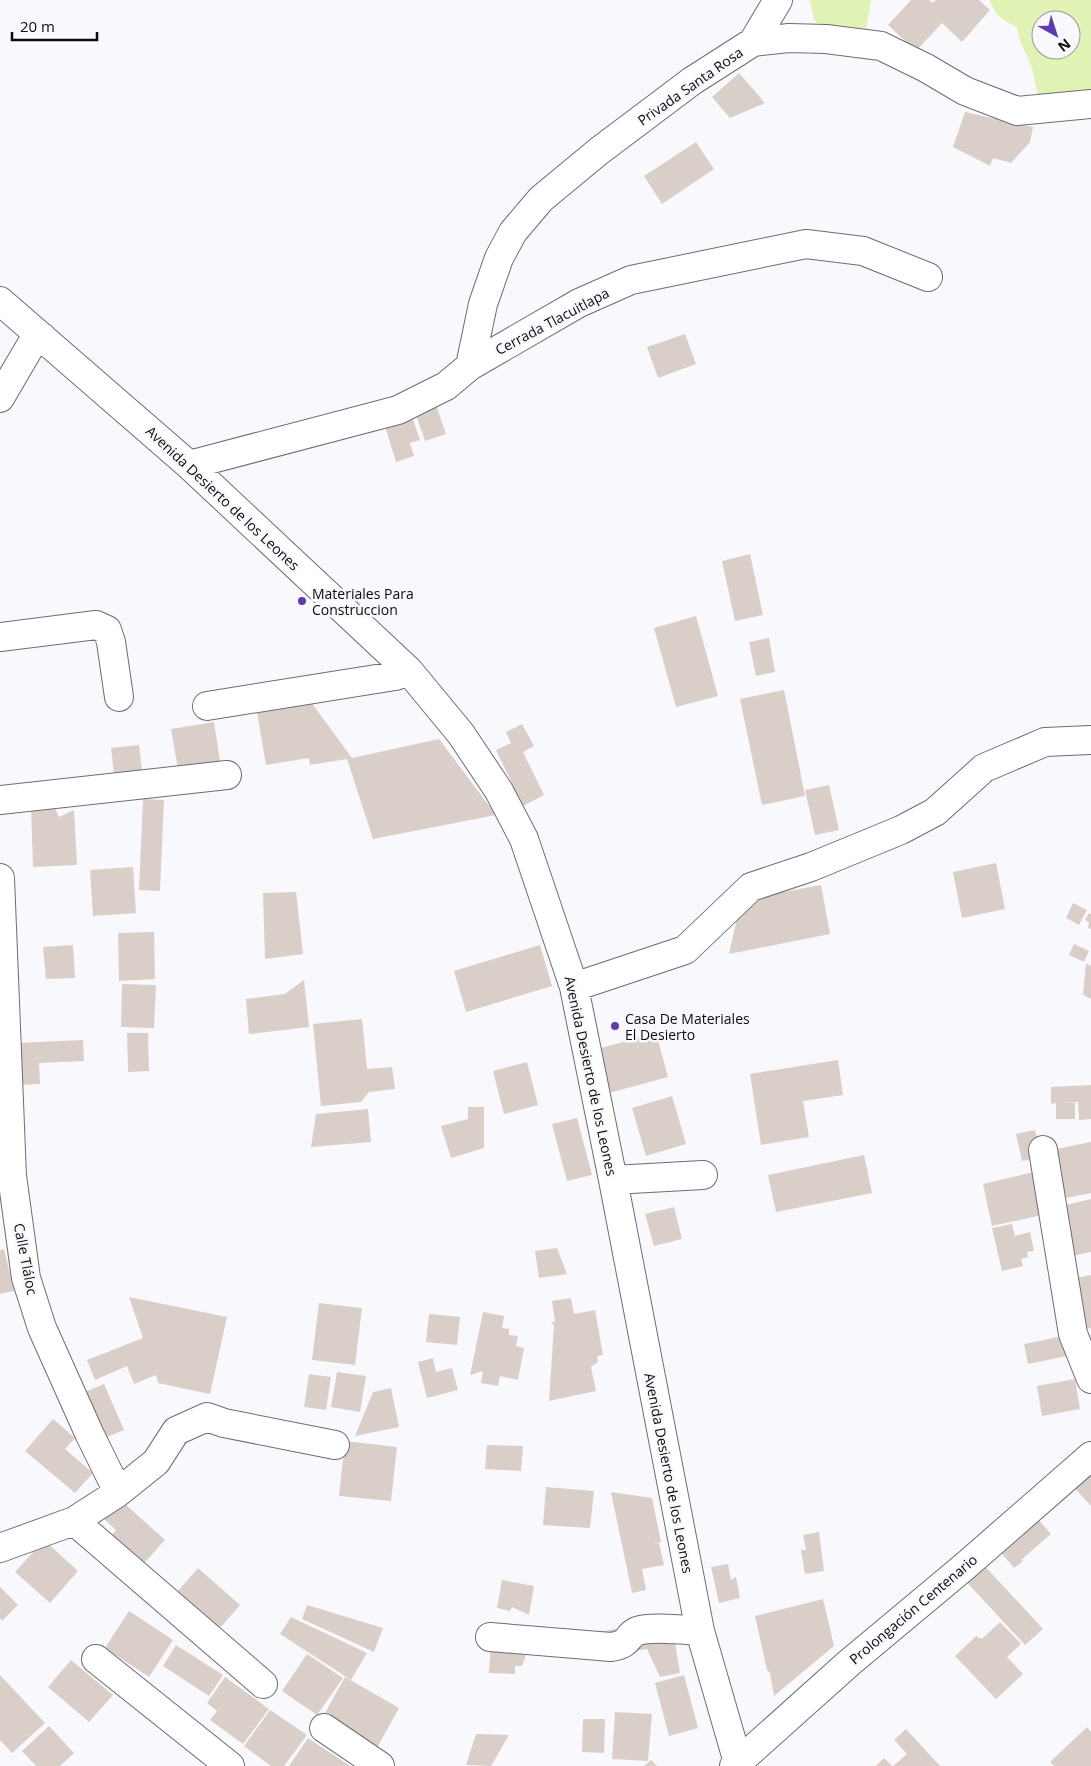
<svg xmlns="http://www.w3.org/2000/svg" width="1091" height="1766" font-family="'Open Sans',sans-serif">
<rect width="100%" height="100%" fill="#f9f9fd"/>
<path fill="#e1f2b5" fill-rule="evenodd" d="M810,0H871L866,32L829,37L814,19Z
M990,0H1091V108L1070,120L1041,108L1031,65L1020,41L1017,27C1005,22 993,14 990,0ZM1041,20H1071V50H1041Z"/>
<path fill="#d9cfc8" d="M911,0H929L933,3L936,0H979L990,10L962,42L942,23L916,51L888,25Z
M739,73L765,103L730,118L712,97Z
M965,112L1033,127L1030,142L1011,163L993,158L990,166L953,147Z
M696,142L714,169L662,204L644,176Z
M685,334L696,364L658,378L647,347Z
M435,402L446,434L425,441L414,409Z
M410,411L420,440L410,443L414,456L396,462L383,420Z
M750,554L763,615L735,621L722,561Z
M696,616L718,696L676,707L654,628Z
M769,638L775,672L756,676L749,642Z
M784,690L805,796L762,805L740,699Z
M308,698L352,758L439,739L496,815L373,839L347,759L310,765L309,758L266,765L256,706Z
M214,722L221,768L179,775L171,729Z
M522,724L534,746L523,752L544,795L523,806L496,750L511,743L506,732Z
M139,745L143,779L115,782L111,748Z
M829,785L839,830L815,835L805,790Z
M143,799L164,800L160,891L139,890Z
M53,804L59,817L74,810L77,865L33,867L31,806Z
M996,863L1005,909L962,918L953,872Z
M133,867L136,913L93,916L90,870Z
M821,885L830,934L729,954L741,900Z
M296,892L303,954L265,959L263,893Z
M1073,903L1087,910L1079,925L1066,918Z
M1089,913L1091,914V929L1088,928L1089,922L1085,920Z
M154,932L155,979L119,981L118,933Z
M1074,944L1089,951L1084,962L1069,955Z
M73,945L75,978L46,979L43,947Z
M540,945L552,986L466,1012L454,971Z
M1086,963L1091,966V999L1083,995Z
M304,980L309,1027L249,1034L246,999L285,994Z
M122,984L156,985L154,1028L121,1027Z
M362,1019L367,1069L392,1067L395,1089L369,1092L361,1102L321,1106L313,1024Z
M127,1033H148L149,1071L128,1072Z
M656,1033L668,1077L609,1093L597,1049Z
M83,1040L84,1061L39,1063L40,1084L18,1085L16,1043Z
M838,1060L843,1095L803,1101L809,1137L761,1145L750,1074Z
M527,1062L538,1105L504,1114L493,1071Z
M1091,1085V1119L1079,1120L1078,1102L1063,1103H1075V1119H1056V1103L1051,1104V1087Z
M672,1096L686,1144L646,1156L632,1108Z
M468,1107H484V1148L451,1158L441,1126L468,1119Z
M368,1109L371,1142L311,1147L316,1114Z
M577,1118L592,1175L567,1181L552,1124Z
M1035,1130L1041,1157L1022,1161L1016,1134Z
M1091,1142V1193L1061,1199L1051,1150Z
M864,1155L872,1193L776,1212L768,1175Z
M1038,1171L1047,1214L992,1226L983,1184Z
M1091,1199V1252L1072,1256L1061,1206Z
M674,1207L682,1239L654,1246L645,1214Z
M1012,1224L1015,1236L1030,1232L1034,1251L1027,1252L1028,1257L1021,1259L1023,1266L1002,1271L992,1228Z
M557,1248L567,1274L539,1278L535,1251Z
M4,1249L14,1291L0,1294V1250Z
M1091,1275V1328L1085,1329L1076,1278Z
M129,1297L227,1317L210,1394L158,1383L156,1375L134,1384L127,1366L95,1380L87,1360L143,1338Z
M571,1298L574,1314L595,1310L603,1355L597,1356L598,1362L591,1367L596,1391L549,1401L554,1325L551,1323L555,1321L552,1301Z
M319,1303L362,1308L355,1365L312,1360Z
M483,1312L504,1316L502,1328L509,1329V1335L518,1336L516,1346L524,1348L518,1380L500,1376L498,1386L481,1383L483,1371L470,1375Z
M429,1314L460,1317L457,1345L426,1342Z
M1068,1335L1072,1355L1028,1364L1024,1344Z
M433,1358L436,1372L452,1368L458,1390L427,1398L418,1362Z
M337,1372L366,1376L360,1412L331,1407Z
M309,1374L331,1377L326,1410L304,1407Z
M1075,1379L1080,1409L1042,1416L1037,1386Z
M104,1384L124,1430L100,1440L80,1394Z
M391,1388L399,1427L355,1436L373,1392Z
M53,1419L75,1438L65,1449L93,1473L75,1493L25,1451Z
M345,1441L397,1447L391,1501L339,1496Z
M487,1445L523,1446L521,1471L485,1469Z
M1091,1467V1506L1072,1485Z
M546,1487L594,1491L590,1528L543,1525Z
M611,1492L652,1498L661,1542L648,1545L659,1543L664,1565L642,1569L646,1590L632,1593Z
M114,1494L165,1540L137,1571L105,1542L116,1530L97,1513Z
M1036,1517L1051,1534L1021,1560L1023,1561L1014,1568L998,1549Z
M819,1532L824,1571L805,1574L801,1550H806L803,1535Z
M44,1540L78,1571L50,1603L15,1572Z
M980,1561L1043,1629L1025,1645L962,1577Z
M728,1564L731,1580L736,1577L740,1598L719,1603L711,1567Z
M198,1568L240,1605L213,1636L171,1599Z
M502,1580L534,1586L529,1615L512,1607L510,1611L497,1608Z
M0,1587L18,1605L2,1621L0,1618Z
M823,1599L834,1646L774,1696L770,1673L767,1670L755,1616Z
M307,1605L383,1628L374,1652L302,1619Z
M129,1611L173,1640L149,1677L105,1648Z
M291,1617L367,1653L351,1680L280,1634Z
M671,1619L680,1673L660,1677L647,1649L597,1657L593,1633Z
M1000,1622L1021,1644L1007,1657L1023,1674L996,1699L955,1656L976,1636L982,1639Z
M491,1641L526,1649L525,1658L522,1666H515V1674L489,1673Z
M176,1645L223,1675L209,1696L163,1666Z
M307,1654L343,1678L317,1715L282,1691Z
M71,1660L113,1695L89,1722L48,1687Z
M0,1675L45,1723L12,1753L0,1740Z
M684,1675L698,1728L669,1736L655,1683Z
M225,1677L269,1709L243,1744L210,1720L217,1711L207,1703Z
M345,1677L399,1708L373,1755L320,1722Z
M270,1710L307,1735L284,1766H271L244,1746Z
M615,1712L652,1714L648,1761L612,1759Z
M583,1719H605L604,1753L582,1752Z
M49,1726L74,1753L60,1766H36L22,1751Z
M1087,1727L1091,1732V1766H1054L1050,1762Z
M906,1729L940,1766H893L907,1754L894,1740Z
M476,1734L509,1735L491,1766L466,1765Z
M308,1738L350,1766H289Z
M884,1758L892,1766H876Z
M651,1760L657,1766H644Z"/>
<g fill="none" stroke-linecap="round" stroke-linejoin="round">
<g stroke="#6c6c75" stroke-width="30">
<path id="minor" d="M753,42L778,0
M0,301L189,465L409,671L461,734L499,791L524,839L574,987L613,1180L700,1631L739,1766
M470,366L483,304L499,258L513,232L541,199L599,151L692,81L753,42L789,38L826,39L881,46L926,68L965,91L1017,111L1091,104
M0,398L31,345L42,337
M189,465L398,410L446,386L470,366L579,303L631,280L806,244L863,251L928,277
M0,637L96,625L107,630L111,642L119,697
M207,706L395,676L409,671
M0,800L227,775
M0,878L12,1176L26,1278L42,1328L89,1433L118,1492
M574,987L685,950L751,887L811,867L901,830L935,812L984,768L1045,742L1091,740
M1043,1150L1073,1334L1091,1379
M613,1180L703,1175
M74,1521L263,1684
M0,1548L74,1521L116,1494L156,1462L176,1431L207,1417L224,1423L335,1445
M490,1637L611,1647C631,1644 626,1636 637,1631C652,1626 684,1630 700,1631
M96,1659L230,1766
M324,1728L380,1766
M734,1766L849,1663L964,1567L1091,1456"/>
</g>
<use href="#minor" stroke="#fff" stroke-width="28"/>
</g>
<g fill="#5f3ab2" stroke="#f9f9fd" stroke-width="2">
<circle cx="302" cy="601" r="5"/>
<circle cx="615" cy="1026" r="5"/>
</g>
<g text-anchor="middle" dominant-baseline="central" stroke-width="5" stroke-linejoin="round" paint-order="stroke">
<g font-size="14" fill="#0b0b0f" stroke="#f9f9fd">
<text transform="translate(690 86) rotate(-35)">Privada Santa Rosa</text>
<text transform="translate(552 321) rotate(-28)">Cerrada Tlacuitlapa</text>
<text transform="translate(223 498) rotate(43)">Avenida Desierto de los Leones</text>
<text transform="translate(591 1076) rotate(78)">Avenida Desierto de los Leones</text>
<text transform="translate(26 1259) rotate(79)">Calle Tláloc</text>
<text transform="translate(669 1473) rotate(79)">Avenida Desierto de los Leones</text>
<text transform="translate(913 1609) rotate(-40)">Prolongación Centenario</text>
</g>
<g font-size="14" fill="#0b0b0f" stroke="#f9f9fd" text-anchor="start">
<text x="312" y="593">Materiales Para<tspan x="312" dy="16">Construccion</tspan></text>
<text x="625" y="1018">Casa De Materiales<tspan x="625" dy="16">El Desierto</tspan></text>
</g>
</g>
<g transform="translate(1056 35) rotate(141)"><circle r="24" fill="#f9f9fd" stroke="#9a9a9e"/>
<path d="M0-4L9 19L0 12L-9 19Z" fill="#5f3ab2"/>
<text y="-8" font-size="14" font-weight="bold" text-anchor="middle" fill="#0b0b0f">N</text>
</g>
<path d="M12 32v8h85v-8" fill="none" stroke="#0b0b0f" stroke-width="2.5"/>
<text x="20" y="32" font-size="15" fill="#0b0b0f" stroke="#f9f9fd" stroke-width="4" paint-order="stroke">20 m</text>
</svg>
